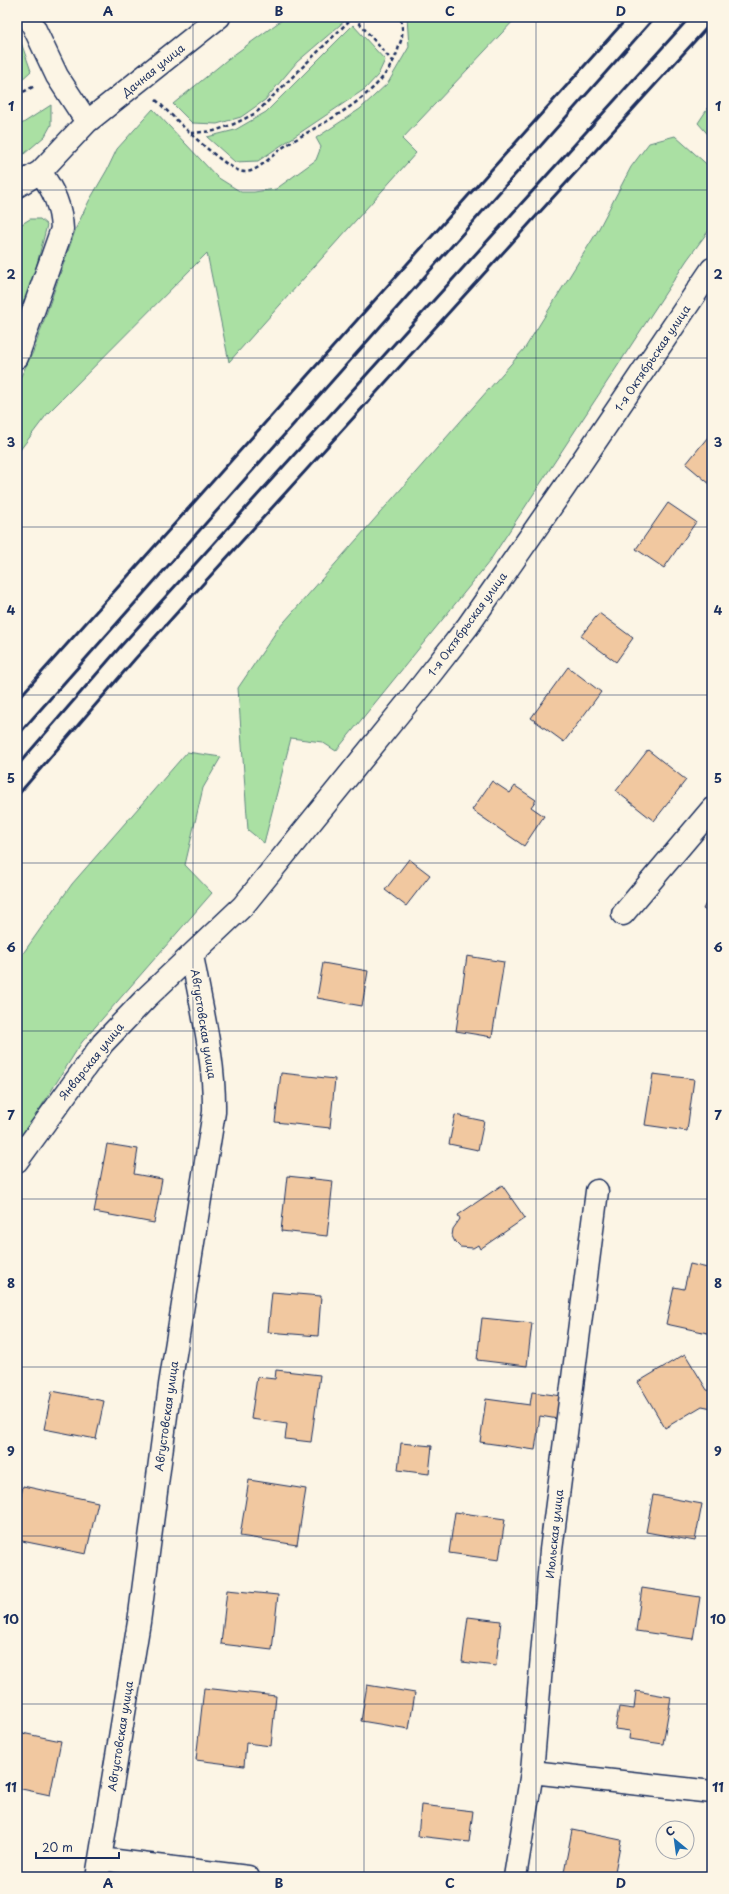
<svg xmlns="http://www.w3.org/2000/svg" width="729" height="1894" font-family="'Playpen Sans',sans-serif">
<rect width="100%" height="100%" fill="#fcf5e5"/>
<filter id="ink" filterUnits="userSpaceOnUse"><feTurbulence type="fractalNoise" baseFrequency=".025" numOctaves="2"/><feDisplacementMap in="SourceGraphic" scale="8" xChannelSelector="R" yChannelSelector="G"/><feConvolveMatrix kernelMatrix="1 2 1 2 8 2 1 2 1" color-interpolation-filters="sRGB"/></filter>
<g filter="url(#ink)">
<path fill="#aae0a3" stroke="#628880" d="M286,17H346L347,19L297,62L265,100L241,117L217,124L192,123L173,104L228,59Z
M407,17H517L402,139L416,153L229,362L207,253L48,413L17,454V384L33,352L76,228L89,201L107,170L117,149L153,109L217,177L241,192H254L276,189L316,160L321,147L316,138L360,109L388,83L409,47Z
M353,25L385,60L378,75L365,89L258,161L235,162L207,137L235,130L266,112Z
M17,31L31,71L17,84Z
M712,102V139L698,123Z
M51,105V125L45,136L17,160V127Z
M675,136L712,169V226L687,260L489,562L336,751L322,742L291,738L264,843L248,830L238,688L278,629L525,348L597,232L631,167L649,143Z
M30,219H40L47,225L29,295L17,315V227Z
M187,752L221,757L203,788L185,865L212,893L82,1042L17,1145V962L72,884Z"/>
<path fill="#f1c8a0" stroke="#1b2f5e" d="M712,432V484L711,485L686,464Z
M668,503L696,522L664,568L636,549Z
M599,613L633,638L616,662L581,636Z
M568,667L601,692L564,742L531,718Z
M648,750L686,780L654,821L616,791Z
M492,781L510,793L515,786L536,800L531,807L544,816L524,846L472,810Z
M409,859L430,875L406,906L385,890Z
M712,892V914L703,909Z
M467,956L504,962L492,1037L456,1031Z
M323,963L368,971L362,1006L317,998Z
M281,1073L335,1079L330,1128L275,1122Z
M653,1074L694,1079L687,1131L645,1125Z
M455,1115L484,1121L478,1150L449,1144Z
M107,1144L138,1149L134,1174L162,1179L154,1223L94,1212Z
M287,1176L333,1181L327,1236L281,1231Z
M502,1185L525,1218L480,1249L478,1245L473,1248L460,1247L455,1242L452,1236L453,1229L460,1219L458,1215Z
M690,1264L712,1269V1334L666,1324L674,1287L684,1289Z
M272,1292L321,1296L318,1336L268,1332Z
M482,1318L532,1323L527,1366L477,1360Z
M685,1354L707,1390L712,1391V1408L702,1406L665,1428L638,1382Z
M276,1370L320,1375L311,1442L285,1439L287,1424L251,1419L257,1377L275,1379Z
M52,1391L104,1401L96,1439L44,1429Z
M532,1392L562,1396L558,1419L540,1416L535,1450L480,1442L486,1399L530,1405Z
M401,1443L432,1446L429,1474L398,1470Z
M249,1480L306,1489L297,1545L240,1536Z
M23,1486L98,1502L86,1554L17,1540V1516Z
M653,1495L702,1504L695,1541L646,1532Z
M455,1512L505,1519L499,1560L449,1553Z
M642,1588L700,1597L693,1639L636,1631Z
M227,1590L278,1595L272,1650L221,1644Z
M468,1617L501,1621L496,1666L462,1662Z
M367,1685L415,1693L409,1729L361,1721Z
M204,1688L276,1696L271,1746L246,1743L244,1766L196,1760Z
M636,1691L671,1697L663,1744L629,1739L630,1731L615,1729L619,1707L634,1709Z
M17,1732L61,1741L50,1795L17,1788Z
M421,1805L473,1811L469,1842L418,1836Z
M572,1830L621,1840L614,1877H563Z"/>
<g fill="none" stroke-linecap="round" stroke-linejoin="round">
<g stroke="#1b2f5e" stroke-width="25">
<path id="minor" d="M29,17L57,76L87,122
M17,186L40,172L87,122L219,17
M17,357L62,229C61,207 54,190 40,172
M623,914L712,809
M17,1161L103,1043L146,998L243,906L422,685L468,626L564,488L712,269
M532,1772L712,1792
M100,1859L248,1877
M97,1877L139,1622L170,1385L214,1112C215,1059 201,1007 192,955
M515,1877L532,1772L551,1550L597,1191"/>
</g>
<path stroke="#1b2f5e" stroke-width="2.5" stroke-dasharray="4 3" stroke-linecap="butt" d="M354,17L393,62
M17,95L35,86
M156,100C171,114 226,172 245,172C258,172 272,155 282,148C323,121 381,99 398,50C399,45 402,40 402,35C403,29 401,23 401,17
M191,133L214,131L234,124L256,113L353,17"/>
<use href="#minor" stroke="#fcf5e5" stroke-width="22"/>
<path stroke="#1b2f5e" stroke-width="3" d="M17,700L628,17
M17,736L655,17
M17,766L120,647L690,17
M17,796L135,659L712,22"/>
</g>
</g>
<path fill="none" stroke="#1b2f5e" stroke-width="1" stroke-opacity="0.55" d="M193,17V1877M364,17V1877M536,17V1877M17,190H712M17,358H712M17,527H712M17,695H712M17,863H712M17,1031H712M17,1199H712M17,1367H712M17,1536H712M17,1704H712"/>
<g text-anchor="middle" dominant-baseline="central" stroke-width="4" stroke-linejoin="round" paint-order="stroke">
<g font-size="11" fill="#1b2f5e" stroke="#fcf5e5">
<text transform="translate(153 70) rotate(-39)">Дачная улица</text>
<text transform="translate(652 358) rotate(-56)">1-я Октябрьская улица</text>
<text transform="translate(467 624) rotate(-54)">1-я Октябрьская улица</text>
<text transform="translate(204 1024) rotate(81)">Августовская улица</text>
<text transform="translate(91 1061) rotate(-51)">Январская улица</text>
<text transform="translate(166 1416) rotate(-82)">Августовская улица</text>
<text transform="translate(554 1534) rotate(-84)">Июльская улица</text>
<text transform="translate(120 1736) rotate(-81)">Августовская улица</text>
</g>
</g>
<rect width="729" height="1894" fill="none" stroke="#fcf5e5" stroke-width="44"/>
<g transform="translate(675 1840) rotate(331)"><circle r="19" fill="#fcf5e5" stroke="#a2a6af"/>
<path d="M0-3L7 15L0 10L-7 15Z" fill="#1f6fb2"/>
<text y="-6" font-size="11" font-weight="bold" text-anchor="middle" fill="#1b2f5e">С</text>
</g>
<path d="M36 1852v6h83v-6" fill="none" stroke="#1b2f5e" stroke-width="2"/>
<text x="42" y="1852" font-size="12" fill="#1b2f5e" stroke="#fcf5e5" stroke-width="3" paint-order="stroke">20 m</text>
<rect x="22" y="22" width="685" height="1850" fill="none" stroke="#1b2f5e" stroke-width="1.5"/>
<g font-size="13" text-anchor="middle" font-weight="bold" fill="#1b2f5e">
<text x="108" y="16">A</text>
<text x="279" y="16">B</text>
<text x="450" y="16">C</text>
<text x="621" y="16">D</text>
<text x="11" y="111">1</text>
<text x="718" y="111">1</text>
<text x="11" y="279">2</text>
<text x="718" y="279">2</text>
<text x="11" y="447">3</text>
<text x="718" y="447">3</text>
<text x="11" y="615">4</text>
<text x="718" y="615">4</text>
<text x="11" y="783">5</text>
<text x="718" y="783">5</text>
<text x="11" y="952">6</text>
<text x="718" y="952">6</text>
<text x="11" y="1120">7</text>
<text x="718" y="1120">7</text>
<text x="11" y="1288">8</text>
<text x="718" y="1288">8</text>
<text x="11" y="1456">9</text>
<text x="718" y="1456">9</text>
<text x="11" y="1624">10</text>
<text x="718" y="1624">10</text>
<text x="11" y="1792">11</text>
<text x="718" y="1792">11</text>
<text x="108" y="1888">A</text>
<text x="279" y="1888">B</text>
<text x="450" y="1888">C</text>
<text x="621" y="1888">D</text>
</g>
</svg>
